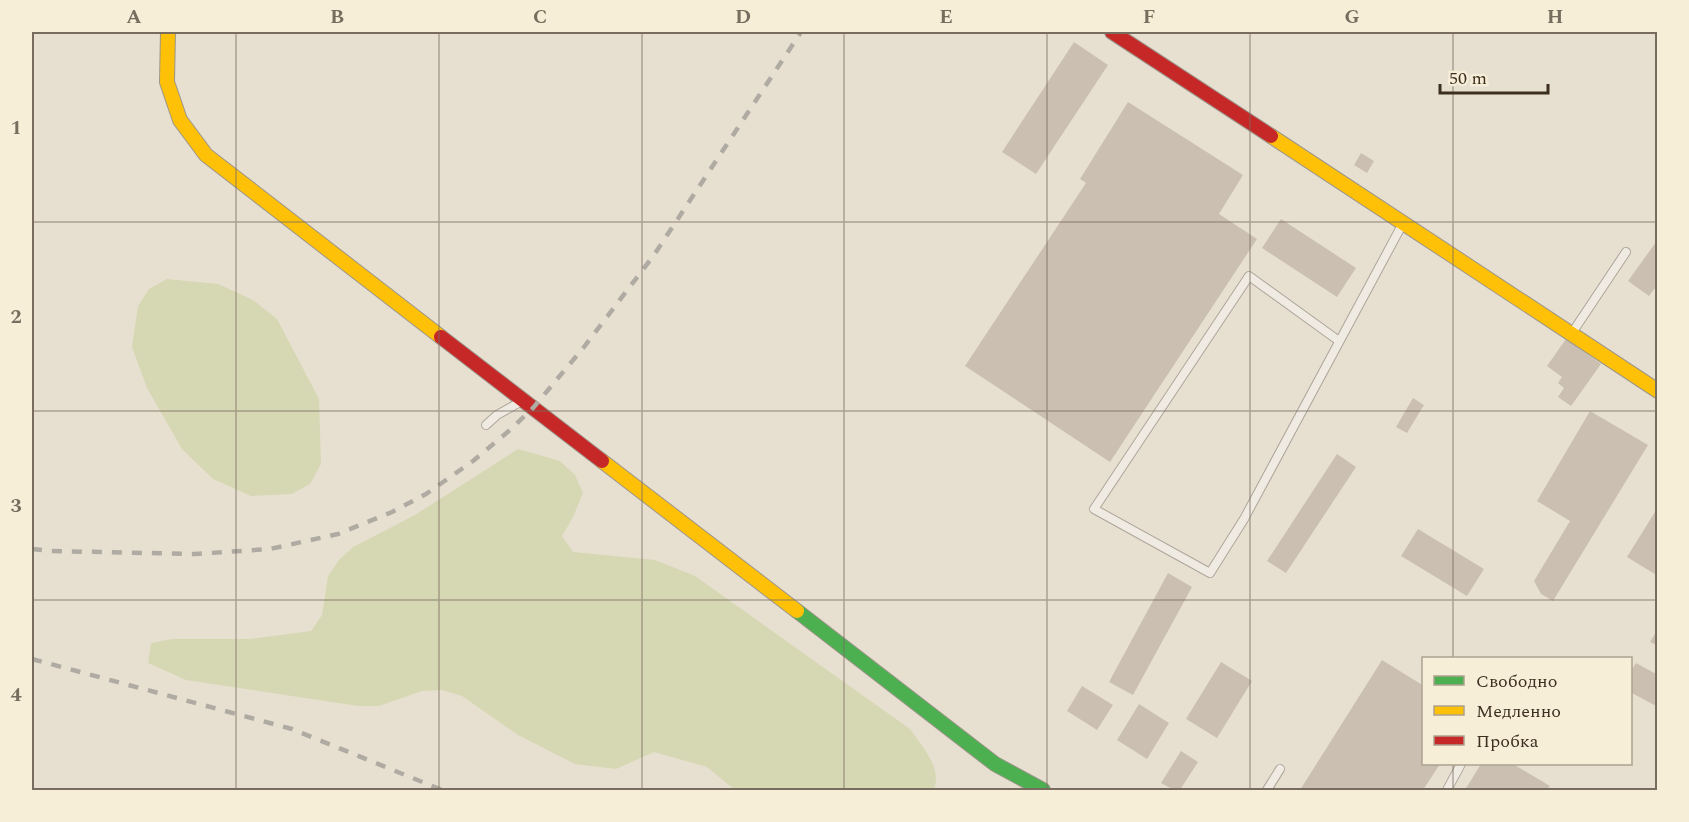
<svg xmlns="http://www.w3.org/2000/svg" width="1689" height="822" font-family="Spectral,serif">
<rect width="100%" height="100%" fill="#e7e0d1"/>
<path fill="#d6d7b3" d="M167,279L218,284L253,300L277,319L319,399L321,464L310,484L292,494L251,496L213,479L182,449L147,388L132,347L138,306L149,289Z
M518,449L560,461L575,475L583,493L573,517L562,536L573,552L655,560L695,576L910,729C923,748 942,767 934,790H735L707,767L654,752L616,769L575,764L518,735L462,696L442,690L422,691L379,706H358L186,680L148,663L151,643L172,639H250L311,631L322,615L328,576L339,560L353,547L415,515Z"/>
<path fill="#cbbfb2" d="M1074,42L1108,65L1036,174L1002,152Z
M1128,102L1243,175L1219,214L1257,239L1110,462L965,366L1086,183L1080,179Z
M1361,153L1374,161L1367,173L1354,165Z
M1281,219L1356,268L1337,297L1262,248Z
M1656,242L1658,243V284L1649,296L1628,281Z
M1566,339L1601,364L1571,406L1558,397L1564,388L1558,383L1562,377L1547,366Z
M1413,398L1424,405L1407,433L1396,427Z
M1590,411L1648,445L1553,601L1541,594L1534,581L1570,521L1537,501Z
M1337,454L1356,467L1286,573L1267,561Z
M1658,507V576L1627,557Z
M1418,529L1484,569L1467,596L1401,556Z
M1168,573L1192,587L1133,695L1109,682Z
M1658,629V646L1650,642Z
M1382,660L1424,686V764H1440L1423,790H1300Z
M1221,662L1252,681L1217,738L1186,719Z
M1636,663L1658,675V707L1630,692V672Z
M1082,686L1113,705L1097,730L1067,711Z
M1139,704L1169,723L1147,759L1117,740Z
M1181,751L1198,762L1180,790H1174L1161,783Z
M1481,764H1513L1550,786L1547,790H1465Z"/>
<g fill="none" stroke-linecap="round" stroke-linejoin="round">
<g stroke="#ada599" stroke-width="10">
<path id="lane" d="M1572,333L1626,252
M1339,341L1249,276L1094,509L1210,573L1244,519L1402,225
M486,425L497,415L522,401
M1267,790L1280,769
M1447,790L1461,764"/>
</g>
<g stroke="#9c958a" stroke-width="16">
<path id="fast" d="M797,611L995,764L1043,790"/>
</g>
<g stroke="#9c958a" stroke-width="16">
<path id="slow" d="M168,32L167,82L180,120L206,155L441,337
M1271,136L1658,391
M602,461L797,611"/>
</g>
<g stroke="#9c958a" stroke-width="16">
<path id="jam" d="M1112,32L1271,136
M441,337L602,461"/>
</g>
<use href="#lane" stroke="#efebe3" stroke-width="8"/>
<use href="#fast" stroke="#4caf50" stroke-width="14"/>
<use href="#slow" stroke="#ffc107" stroke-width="14"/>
<use href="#jam" stroke="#c62828" stroke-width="14"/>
<path stroke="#afaaa2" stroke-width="4.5" stroke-dasharray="10 10" stroke-linecap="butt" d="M32,549L50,551L195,554L270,549L338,534L392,512L426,494L473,461L510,430L533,408L584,347L654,255L801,32
M32,659L292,729L442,790"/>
</g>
<path fill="none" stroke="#786c5e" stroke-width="1.5" stroke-opacity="0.55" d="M236,32V790M439,32V790M642,32V790M844,32V790M1047,32V790M1250,32V790M1453,32V658M32,222H1658M32,411H1658M32,600H1658M1453,764V790"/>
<rect width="1689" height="822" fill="none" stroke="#f7eed8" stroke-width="66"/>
<rect x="1422" y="657" width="210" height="108" fill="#f7eed8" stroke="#ada18e" stroke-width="1.5"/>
<rect x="1434" y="676" width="30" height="9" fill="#4caf50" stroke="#ada18e" stroke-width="1.5"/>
<text x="1476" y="687" font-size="18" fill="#3d2e20">Свободно</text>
<rect x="1434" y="706" width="30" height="9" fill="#ffc107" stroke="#ada18e" stroke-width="1.5"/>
<text x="1476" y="717" font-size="18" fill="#3d2e20">Медленно</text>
<rect x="1434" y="736" width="30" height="9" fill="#c62828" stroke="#ada18e" stroke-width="1.5"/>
<text x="1476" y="747" font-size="18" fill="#3d2e20">Пробка</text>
<path d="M1440 84v9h108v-9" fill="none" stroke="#3d2e20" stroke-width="3"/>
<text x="1449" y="84" font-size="18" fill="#3d2e20" stroke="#f7eed8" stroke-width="4.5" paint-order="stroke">50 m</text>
<rect x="33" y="33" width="1623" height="756" fill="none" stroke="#786c5e" stroke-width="2"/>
<g font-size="20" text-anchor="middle" font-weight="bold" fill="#786c5e">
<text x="134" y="23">A</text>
<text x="337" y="23">B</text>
<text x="540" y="23">C</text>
<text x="743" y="23">D</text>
<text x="946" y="23">E</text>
<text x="1149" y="23">F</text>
<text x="1352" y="23">G</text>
<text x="1555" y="23">H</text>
<text x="16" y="134">1</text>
<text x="16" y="323">2</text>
<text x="16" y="512">3</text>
<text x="16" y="701">4</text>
</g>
</svg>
